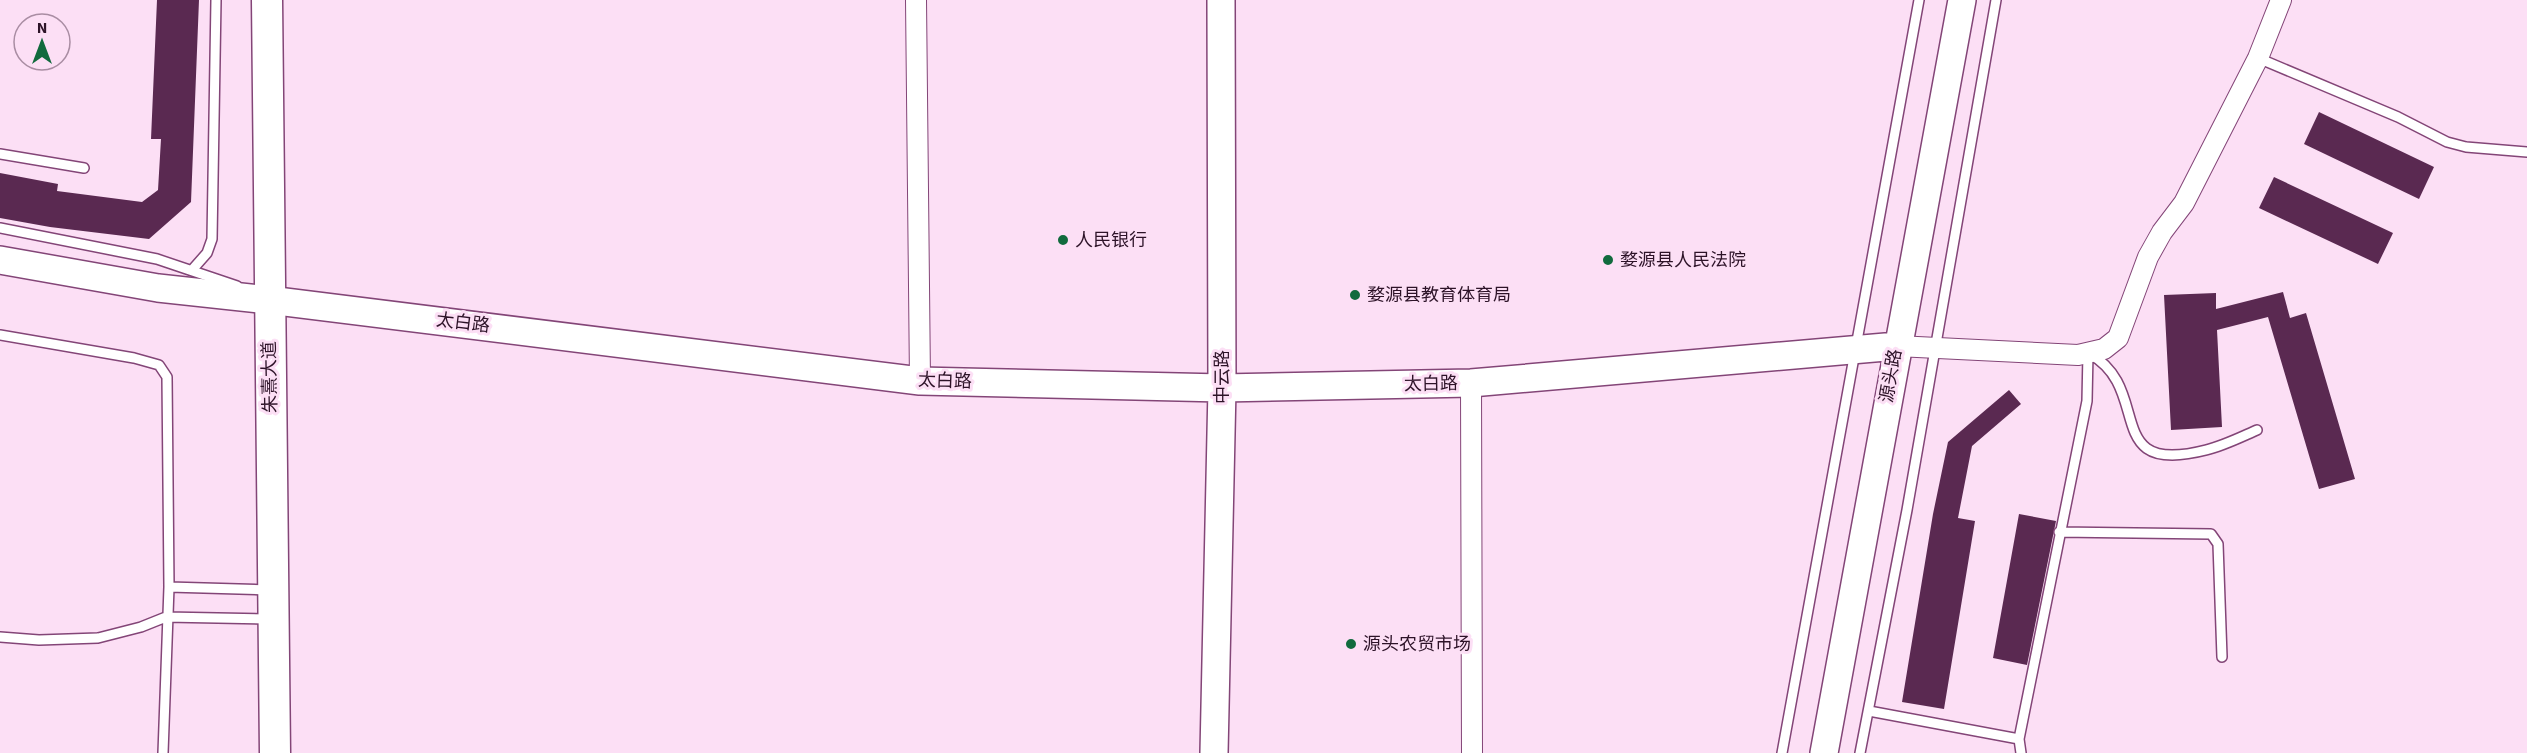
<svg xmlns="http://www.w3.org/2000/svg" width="2527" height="753" font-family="'Source Sans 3','Noto Sans SC',sans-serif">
<rect width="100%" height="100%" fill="#fcdff5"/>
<path fill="#5a2951" d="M157,0H199L191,202L149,239L50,227L0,218V173L58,184L57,191L142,202L158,190L161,139H151Z
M2319,112L2434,167L2419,199L2304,144Z
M2274,177L2393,233L2378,264L2259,208Z
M2283,292L2290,318L2306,313L2355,479L2319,489L2268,317L2217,330L2222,427L2171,430L2164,295L2216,293V309Z
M2009,390L2021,404L1972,446L1958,518L1975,521L1944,709L1902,702L1933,514L1948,442Z
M2019,514L2056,521L2027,665L1993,658Z"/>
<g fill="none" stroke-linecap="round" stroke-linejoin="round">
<g stroke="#834577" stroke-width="12">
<path id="lane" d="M2258,58L2398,117L2447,142L2466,147L2527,152
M0,154L84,168
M0,228L157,259L237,286
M192,270L207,253L212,239L216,0
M0,335L134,358L159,365L167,377L169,587L163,753
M2090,354C2154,390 2100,477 2206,450C2223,446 2241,437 2257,430
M2059,532L2211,534L2218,544L2222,657
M169,587L269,590
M0,637L39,640L98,638L141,627L166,617L269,619
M1869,711L2019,739L2021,753
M2019,739L2087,401L2088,353
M1782,753L1919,0
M1860,753L1907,510L1996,0"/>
</g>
<g stroke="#834577" stroke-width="22">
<path id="street" d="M916,0L920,381
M1897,346L2078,355L2104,349L2118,338L2148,257L2162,232L2184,203L2258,58L2281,0
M1471,383L1472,753"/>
</g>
<g stroke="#834577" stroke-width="30">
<path id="secondary" d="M0,260L158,288L269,300L920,381L1222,388L1471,383L1897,346
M1214,753L1222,388L1221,0
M1824,753L1962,0"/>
</g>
<g stroke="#834577" stroke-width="33">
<path id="primary" d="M267,0L275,753"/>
</g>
<use href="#lane" stroke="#fff" stroke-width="9"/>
<use href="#street" stroke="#fff" stroke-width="20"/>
<use href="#secondary" stroke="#fff" stroke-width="27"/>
<use href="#primary" stroke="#fff" stroke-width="30"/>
</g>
<g fill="#116a3d" stroke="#fcdff5" stroke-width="2">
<circle cx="1063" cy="240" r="6"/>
<circle cx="1608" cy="260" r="6"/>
<circle cx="1355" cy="295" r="6"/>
<circle cx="1351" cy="644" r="6"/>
</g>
<g text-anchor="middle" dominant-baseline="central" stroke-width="6" stroke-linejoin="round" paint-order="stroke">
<g font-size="18" fill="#2d1328" stroke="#fcdff5" text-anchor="start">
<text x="1075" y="240">人民银行</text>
<text x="1620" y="260">婺源县人民法院</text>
<text x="1367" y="295">婺源县教育体育局</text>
<text x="1363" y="644">源头农贸市场</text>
</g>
<g font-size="18" fill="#2d1328" stroke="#fcdff5">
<text transform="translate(463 323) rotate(7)">太白路</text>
<text transform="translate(1891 376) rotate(-80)">源头路</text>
<text transform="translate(270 377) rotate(-91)">朱熹大道</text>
<text transform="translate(1222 377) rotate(-90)">中云路</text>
<text transform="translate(945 381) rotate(2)">太白路</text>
<text transform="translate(1431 384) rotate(-1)">太白路</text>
</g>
</g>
<g transform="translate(42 42)"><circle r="28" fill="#fcdff5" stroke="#a98da3" stroke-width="1.5"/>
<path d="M0-4.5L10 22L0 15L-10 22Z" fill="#116a3d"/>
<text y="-9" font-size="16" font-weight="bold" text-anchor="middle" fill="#2d1328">N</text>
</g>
</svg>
